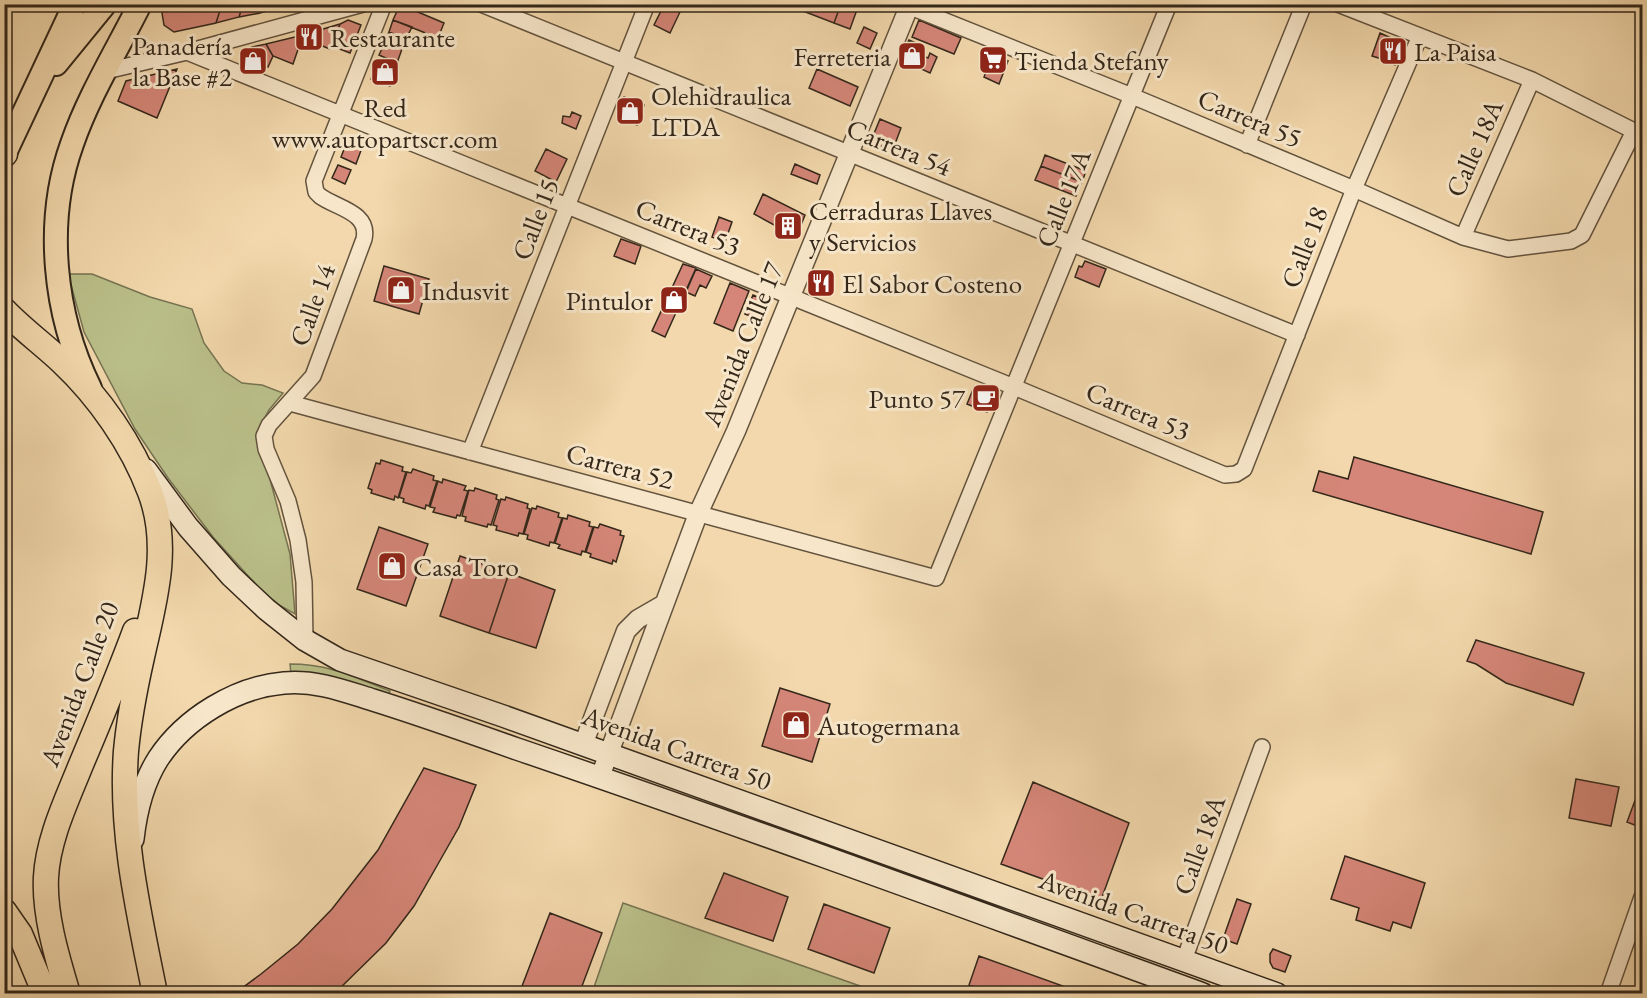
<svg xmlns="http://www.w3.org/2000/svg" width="1647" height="998" font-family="'EB Garamond',serif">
<rect width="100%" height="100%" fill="#f2d8ac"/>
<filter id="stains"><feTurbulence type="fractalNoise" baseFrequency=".00333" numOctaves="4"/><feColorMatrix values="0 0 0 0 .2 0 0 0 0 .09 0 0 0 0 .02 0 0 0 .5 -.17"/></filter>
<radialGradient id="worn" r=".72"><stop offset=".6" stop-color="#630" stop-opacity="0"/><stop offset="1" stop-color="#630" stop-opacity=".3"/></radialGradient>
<path fill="#babf89" stroke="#767352" stroke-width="1.5" d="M68,274H92L150,297L192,309L204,343L224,371L242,383L262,385L283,393L269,410L262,423L267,468L290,554L295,614L279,605L259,588L213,537L168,478L135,429L84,332Z
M290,664C330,664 354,677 390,691L388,697L291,674Z
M623,903L863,987L861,993H592Z"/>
<path fill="#d58678" stroke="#33271a" stroke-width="1.5" d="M168,4H222L216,23L174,32L164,25L162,13Z
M222,4H243L239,17L216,23Z
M243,4H262L260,13L239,17Z
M262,4H280L279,8L260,13Z
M664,4H683L680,12Z
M805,4H841L834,23L803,11Z
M841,4H859L850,29L834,23Z
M664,5L680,12L670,33L654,25Z
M406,7L444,23L438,38L393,20L398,9Z
M348,20L361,25L350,53L332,46L340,24Z
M393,20L412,27L406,39L389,32Z
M919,20L961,38L954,54L912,37Z
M340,24L330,49L302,38L303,35Z
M864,27L877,33L870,49L857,43Z
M389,32L406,39L402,49L385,42Z
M1380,33L1391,38L1382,59L1372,56Z
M303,35L293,64L273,56L266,44Z
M1391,38L1404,43L1395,65L1382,59Z
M909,40L925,47L921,55L928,58L930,53L937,57L930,73L900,59Z
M385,42L402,49L397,63L379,55Z
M266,44L273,56L268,67L250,59L248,56V51L252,47Z
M993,54L1008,61L999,84L984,77Z
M379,59L398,66L390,86L371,79Z
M177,69L157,118L118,101L126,81Z
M817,69L858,87L850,106L809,88Z
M624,97L644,105L637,125L617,117Z
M572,112L581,116L576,129L562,123L563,116L570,117Z
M880,119L901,128L892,152L871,141Z
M348,139L363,145L356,164L341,157Z
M546,149L567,159L556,182L535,171Z
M1045,155L1086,171L1082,182L1041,166Z
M795,164L820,175L817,184L791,174Z
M338,165L351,170L345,184L332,178Z
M1041,166L1082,182L1076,196L1035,180Z
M763,194L805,215L796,237L754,214Z
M843,209L855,213L852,222L840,218Z
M719,217L732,222L725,242L712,237Z
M621,239L641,246L635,264L614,256Z
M1085,261L1106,269L1099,287L1075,277L1079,266L1082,267Z
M683,264L696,268L665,337L652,331Z
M384,266L429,279L419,314L374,301Z
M696,269L712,276L706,288L700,285L695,296L686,292Z
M819,273L829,278L822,293L812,288Z
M730,283L749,291L733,331L714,323Z
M753,295L769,302L761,320L745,314Z
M974,387L992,395L987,412L967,404Z
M1354,457L1543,512L1531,554L1313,491L1319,471L1348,479Z
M381,460L403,467L402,471L406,472L398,498L395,496L394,500L371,493L372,490L368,488L376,463L380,464Z
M413,469L434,476L433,480L437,481L429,506L426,505L425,509L403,502L404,499L399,497L407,472L411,473Z
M443,479L466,486L464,490L468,491L460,516L457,515L456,518L433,512L435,508L430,507L438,481L442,483Z
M475,488L497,495L496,499L499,500L491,525L488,524L487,527L465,521L466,517L462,516L469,490L474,491Z
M506,497L528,504L527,508L530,509L523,534L519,533L518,536L496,530L497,526L493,525L501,499L505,500Z
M537,506L559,513L558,517L562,518L554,543L550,542L549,546L527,539L528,535L524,534L532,508L536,509Z
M568,515L590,522L589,526L593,527L585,552L582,551L581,555L558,548L560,545L555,543L563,518L567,519Z
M600,524L621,531L620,535L624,536L616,562L613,560L612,564L590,557L591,554L586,552L594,527L598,528Z
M379,527L428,544L406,606L357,589Z
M460,556L509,573L489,633L440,616Z
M509,573L555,590L536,648L489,633Z
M1476,640L1584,673L1573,705L1506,683L1476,664L1467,661Z
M780,688L830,704L812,762L762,746Z
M424,768L476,785L459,827L438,864L414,906L386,943L334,994H234L261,974L298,944L332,909L378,850Z
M1576,779L1619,787L1611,826L1569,818Z
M1033,782L1129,823L1101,900L1001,864Z
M1637,795L1642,797V828L1627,822Z
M1345,856L1425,883L1411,928L1393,922L1390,931L1356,920L1359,908L1331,899Z
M724,873L788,897L773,941L705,918Z
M1237,899L1251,904L1237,944L1223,939Z
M824,904L890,928L874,973L808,949Z
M550,913L602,933L579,994H519Z
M1273,949L1291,956L1285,972L1273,968L1270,962V954Z
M979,956L1085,994H993L969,985Z"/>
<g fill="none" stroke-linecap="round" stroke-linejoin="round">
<g stroke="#63533e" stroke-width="18">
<path id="minor" d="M481,4L1297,335
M903,4L1132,96L1354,189L1463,237L1508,249L1571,241L1582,235L1634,131
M1338,4L1532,80L1642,135
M187,52L1014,387L1225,475L1236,474L1244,469L1354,189L1420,36
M106,71L187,52L363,4
M1247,145L1304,4
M1463,237L1532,80
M290,403L936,578L1169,4
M470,452L647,4
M305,640L304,582L298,540L288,501L266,449L264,436L269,425L313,376L364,239C370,212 336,208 320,196L316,192L314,181L384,4
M1184,960L1262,747
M1608,994L1642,897"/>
</g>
<g stroke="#63533e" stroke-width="21">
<path id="tertiary" d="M583,745L626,631L638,619L664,604
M600,777L698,514L736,431L910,4"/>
</g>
<g stroke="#33271a" stroke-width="24">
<path id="secondary" d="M146,470L188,527L231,576L266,609L305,640L340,660L503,716L1277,994
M133,839C136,812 143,783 158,759C185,718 236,687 284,683C316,680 344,691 373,700C421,715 469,732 517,749C746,827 975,911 1203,994"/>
</g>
<g stroke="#33271a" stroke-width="26">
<path id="primary" d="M56,64L105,4
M4,155L75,4
M90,388C54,315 44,222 72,144C89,95 117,50 140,4"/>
</g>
<g stroke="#33271a" stroke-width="27">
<path id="trunk" d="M4,155L5,154
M4,310C22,329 43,344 62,362C99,397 132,444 150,492C171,547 154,603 142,657C135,688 129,719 126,751C120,833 139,914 155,994
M4,911L20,934L45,994
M68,994C57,957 44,915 46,877C48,839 66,802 80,767C99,722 118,677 135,631"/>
</g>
<use href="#minor" stroke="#f7e6c9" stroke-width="15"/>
<use href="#tertiary" stroke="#f7e6c9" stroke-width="18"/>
<use href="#secondary" stroke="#f7e6c9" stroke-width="21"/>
<use href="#primary" stroke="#f2d8ac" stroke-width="22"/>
<use href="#trunk" stroke="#f2d8ac" stroke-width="24"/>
</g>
<defs>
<g id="restaurant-square" transform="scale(1.5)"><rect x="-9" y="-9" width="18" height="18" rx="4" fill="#8f2418" stroke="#f7e6c9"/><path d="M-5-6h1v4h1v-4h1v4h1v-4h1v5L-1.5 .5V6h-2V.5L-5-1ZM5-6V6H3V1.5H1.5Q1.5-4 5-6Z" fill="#fff"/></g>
<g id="shop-square" transform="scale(1.5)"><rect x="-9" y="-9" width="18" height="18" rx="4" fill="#8f2418" stroke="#f7e6c9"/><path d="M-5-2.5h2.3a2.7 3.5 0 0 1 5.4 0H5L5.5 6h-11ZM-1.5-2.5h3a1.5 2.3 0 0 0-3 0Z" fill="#fff"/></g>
<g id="supermarket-square" transform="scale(1.5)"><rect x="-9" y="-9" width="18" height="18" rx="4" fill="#8f2418" stroke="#f7e6c9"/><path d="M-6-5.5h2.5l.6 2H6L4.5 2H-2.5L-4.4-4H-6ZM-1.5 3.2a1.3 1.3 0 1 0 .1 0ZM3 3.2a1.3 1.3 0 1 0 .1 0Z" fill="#fff"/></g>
<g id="building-square" transform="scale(1.5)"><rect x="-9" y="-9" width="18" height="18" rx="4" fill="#8f2418" stroke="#f7e6c9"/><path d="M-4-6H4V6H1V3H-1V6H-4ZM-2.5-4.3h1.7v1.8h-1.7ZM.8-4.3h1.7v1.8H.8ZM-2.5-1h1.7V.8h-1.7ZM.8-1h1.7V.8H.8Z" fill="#fff"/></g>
<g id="cafe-square" transform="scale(1.5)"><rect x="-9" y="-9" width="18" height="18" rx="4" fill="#8f2418" stroke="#f7e6c9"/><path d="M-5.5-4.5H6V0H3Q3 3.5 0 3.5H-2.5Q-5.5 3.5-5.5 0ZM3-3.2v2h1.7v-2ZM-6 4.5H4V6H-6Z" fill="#fff"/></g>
</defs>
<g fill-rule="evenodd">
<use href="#restaurant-square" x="309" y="37"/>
<use href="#restaurant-square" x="1393" y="51"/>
<use href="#shop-square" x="912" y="56"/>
<use href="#supermarket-square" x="993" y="60"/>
<use href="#shop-square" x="253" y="61"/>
<use href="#shop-square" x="385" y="72"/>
<use href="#shop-square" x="630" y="111"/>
<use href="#building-square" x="788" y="226"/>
<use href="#restaurant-square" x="821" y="283"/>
<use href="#shop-square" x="401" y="290"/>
<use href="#shop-square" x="674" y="300"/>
<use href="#cafe-square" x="986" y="398"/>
<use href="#shop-square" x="392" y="566"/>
<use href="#shop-square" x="796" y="725"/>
</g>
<g text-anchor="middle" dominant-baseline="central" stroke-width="6" stroke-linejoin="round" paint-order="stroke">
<g font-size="27" fill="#33271a" stroke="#f7e6c9" text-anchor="start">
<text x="330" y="37">Restaurante</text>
<text x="232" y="45" text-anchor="end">Panadería<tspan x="232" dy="31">la Base #2</tspan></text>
<text x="1414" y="51">La Paisa</text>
<text x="891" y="56" text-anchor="end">Ferreteria</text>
<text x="1014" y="60">Tienda Stefany</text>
<text x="651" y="95">Olehidraulica<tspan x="651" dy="31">LTDA</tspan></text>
<text x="385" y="107" text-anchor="middle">Red<tspan x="385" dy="31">www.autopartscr.com</tspan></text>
<text x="809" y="210">Cerraduras Llaves<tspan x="809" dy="31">y Servicios</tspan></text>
<text x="842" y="283">El Sabor Costeno</text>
<text x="422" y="290">Indusvit</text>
<text x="653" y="300" text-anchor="end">Pintulor</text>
<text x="965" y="398" text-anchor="end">Punto 57</text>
<text x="413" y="566">Casa Toro</text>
<text x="817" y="725">Autogermana</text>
</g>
<g font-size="27" fill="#33271a" stroke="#f7e6c9">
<text transform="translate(1250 118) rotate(23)">Carrera 55</text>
<text transform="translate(899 147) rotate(22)">Carrera 54</text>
<text transform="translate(1474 148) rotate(-66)">Calle 18A</text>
<text transform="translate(1063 198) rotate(-68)">Calle 17A</text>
<text transform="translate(535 219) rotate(-69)">Calle 15</text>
<text transform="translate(688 227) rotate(22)">Carrera 53</text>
<text transform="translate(1304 247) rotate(-69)">Calle 18</text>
<text transform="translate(312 305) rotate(-70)">Calle 14</text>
<text transform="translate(742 344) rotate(-68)">Avenida Calle 17</text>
<text transform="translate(1138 411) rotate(23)">Carrera 53</text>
<text transform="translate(620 466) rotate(15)">Carrera 52</text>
<text transform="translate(79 684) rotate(-69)">Avenida Calle 20</text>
<text transform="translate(677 748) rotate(20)">Avenida Carrera 50</text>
<text transform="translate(1199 845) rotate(-70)">Calle 18A</text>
<text transform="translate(1134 912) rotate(20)">Avenida Carrera 50</text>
</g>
</g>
<rect width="1647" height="998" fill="none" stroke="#f2d8ac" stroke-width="24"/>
<rect x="6" y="6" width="1635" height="986" fill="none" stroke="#33271a" stroke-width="3"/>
<rect x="12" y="12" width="1623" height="974" fill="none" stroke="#33271a" stroke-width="1.5"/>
<rect width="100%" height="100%" filter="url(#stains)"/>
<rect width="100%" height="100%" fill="url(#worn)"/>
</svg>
